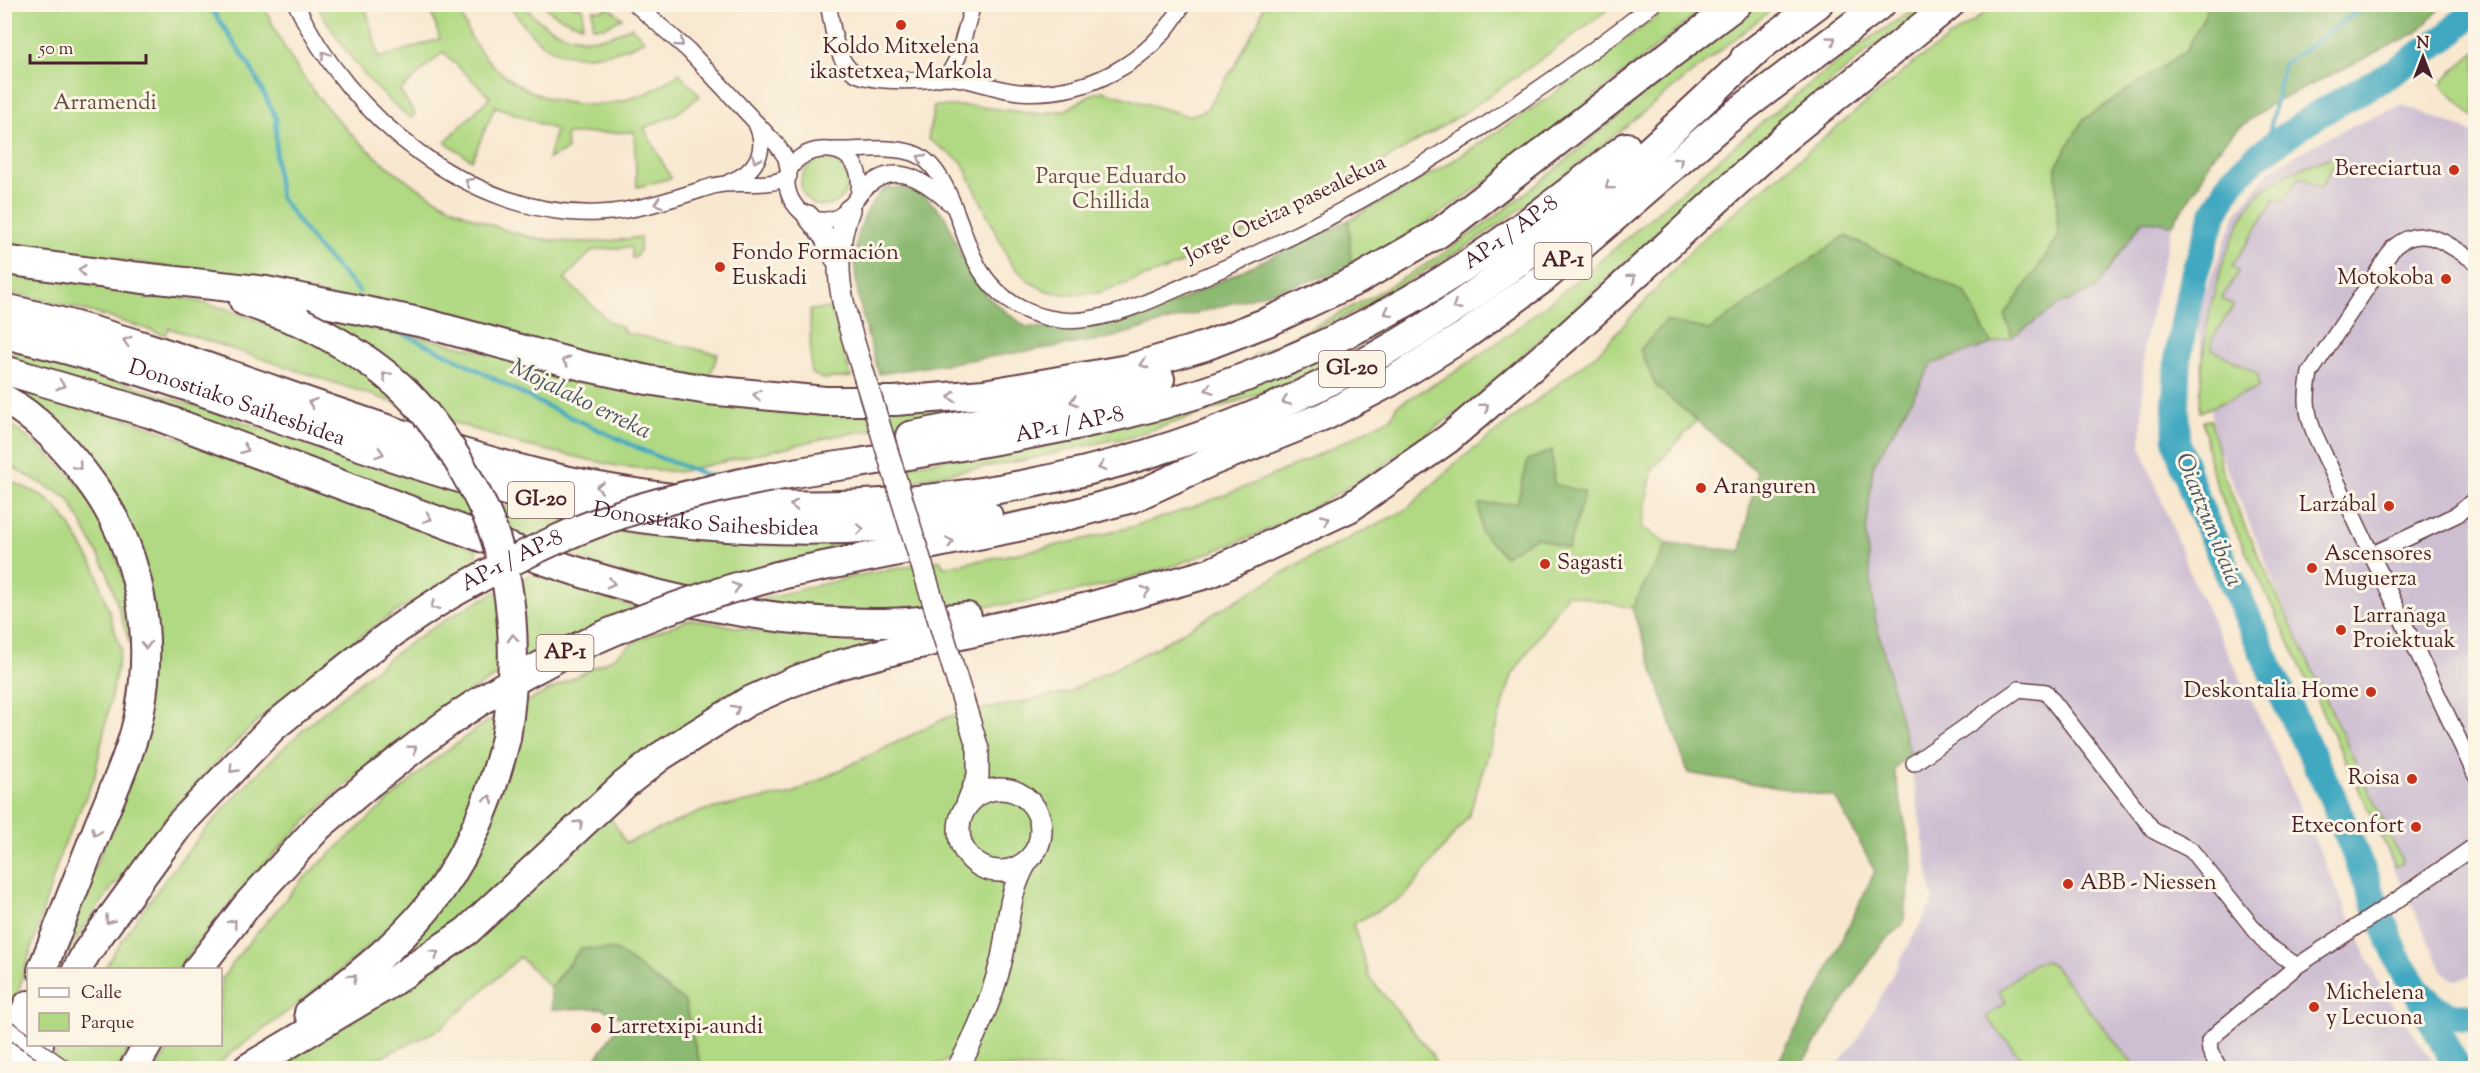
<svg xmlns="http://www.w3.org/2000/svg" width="2480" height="1073" font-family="'Sorts Mill Goudy',serif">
<rect width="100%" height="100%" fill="#fcf5e5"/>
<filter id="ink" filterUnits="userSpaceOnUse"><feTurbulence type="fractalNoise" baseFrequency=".0167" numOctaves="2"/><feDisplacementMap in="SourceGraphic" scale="12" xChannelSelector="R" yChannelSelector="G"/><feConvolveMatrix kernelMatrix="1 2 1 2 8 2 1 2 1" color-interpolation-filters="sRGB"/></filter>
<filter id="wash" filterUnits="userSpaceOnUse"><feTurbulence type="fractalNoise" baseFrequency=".008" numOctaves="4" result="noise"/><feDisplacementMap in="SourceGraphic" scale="24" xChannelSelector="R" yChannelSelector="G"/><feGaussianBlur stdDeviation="1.35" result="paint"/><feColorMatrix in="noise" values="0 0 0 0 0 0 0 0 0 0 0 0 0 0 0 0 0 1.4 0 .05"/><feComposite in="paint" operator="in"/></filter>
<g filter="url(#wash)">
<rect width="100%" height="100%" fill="#f8e8d0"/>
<path fill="#cdbed2" d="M2401,105L2464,128L2475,135V974L2458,980L2452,979L2443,971L2394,869L2217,446L2196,315L2236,214L2270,170L2328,137Z
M2143,220L2172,225L2144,343L2141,447L2190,574L2269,738L2381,988L2437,1068H1835L1857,1040L1933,900L1909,753L1875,618L1866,536L1873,466L1932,364L2012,337L2059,305L2095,289Z"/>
<path fill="#b1d983" stroke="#7e7c57" stroke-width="1.5" d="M5,5H264C307,110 400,195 508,231C550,245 597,244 640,237V250L635,258H632L631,247L593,250L564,279L610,322L624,329L623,332L718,354L709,378L613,362L273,283L135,262L5,246Z
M317,5H365L379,58L440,39L429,5H458C462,15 466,29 472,39C507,97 581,120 644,94C656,90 668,80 679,73L700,96L676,114L644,128L671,178L637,187L634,132L566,134L567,150L548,159L556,130L495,106L472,160L445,142L490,97L443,52L400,91L415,114L411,118C371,90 341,47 317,5Z
M509,5H524C542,30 578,45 609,36C617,34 624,30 631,27L645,40C616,55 571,65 542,44C528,33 519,18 509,5Z
M543,5H571L583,8V25C567,22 554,16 543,5Z
M1264,5H1614L1536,63L1458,117L1336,189L1246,233L1170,268L1098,293L1069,295L1047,291L1031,283L1011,264L962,162L928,139L934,106H973L1038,114L1066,110L1090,95L1102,91L1189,116L1206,110L1236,64L1259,20Z
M1672,5H1708L1506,168L1421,227L1351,269L1349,220L1448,164L1547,99Z
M1757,5H1777L1531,202L1469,245L1355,312L1251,357C1331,319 1409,280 1481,227C1545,181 1603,128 1664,77C1694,52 1726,28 1757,5Z
M1921,5H1933L1865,53L1726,171L1471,402L1381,467L1323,502L1256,535L1179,564L1106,585L1022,603L888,614L740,604L856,576L941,560L943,567C997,557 1052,548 1105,534C1206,508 1301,466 1392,417L1396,406L1452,374L1511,333L1587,272L1766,119L1852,50Z
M1996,5H2210L2186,51L2083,120L2056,167L2058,238L2006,315L2012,337L1991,344L1965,292L1845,236L1708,331L1666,321L1656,386L1697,420L1652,470L1642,527L1667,544L1632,608L1567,594L1512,675L1469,816L1405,896L1353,924L1369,977L1431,1053L1438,1068H958L959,1055L931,1068H703L697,1054L581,948L550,987L520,957L440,1029L381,1057L349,1068H276L609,815L626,843L705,810L793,793L950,716L1066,693L1159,646L1305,560L1406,510L1457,462L1599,352L1699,242L1915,62Z
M609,7L622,18L605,27H593V10H603Z
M2475,52V119L2440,83Z
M2340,155L2320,189L2300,176L2284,201L2276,198L2232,266L2239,271L2222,298L2234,306L2212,339V349L2258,374L2259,387L2200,412C2201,353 2208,296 2231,242C2239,225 2245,209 2258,195C2277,175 2315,162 2340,155Z
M801 183a23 23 0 1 1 46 0a23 23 0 1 1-46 0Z
M5,272L169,294L227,309L280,330L292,307L672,395L1074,389L940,419L834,436L679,472L617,466L519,444L169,328L166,335L95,313L5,291Z
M1454,285C1396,325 1337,363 1272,389C1224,407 1174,422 1125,439L1112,440L1025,460L932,476L901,485L897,468L1103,429Z
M831,308L851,377L823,379L811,373L810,310Z
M5,348L72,365L480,501L600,528L701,541L769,545L885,542L682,595L5,360Z
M7,381L110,412L476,548L477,563C450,580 422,595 396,612C257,703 144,828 58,969H54L132,775L143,559L5,386Z
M4,420C29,439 54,457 75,480C99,506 125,571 129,606C131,618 130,631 130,644L107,571L68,498L5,463Z
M2211,420L2222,470L2246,529L2403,863L2396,867L2228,514L2211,469L2203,421Z
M4,478L41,495L56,507L69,524L95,568L121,649L94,779L61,852L10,1018L4,1014Z
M533,574L638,608C605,624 572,640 539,656C522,664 503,672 486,682C365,754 261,856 178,969L103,970C169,864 249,772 345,694C374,670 404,645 436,626C467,606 500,590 533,574Z
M691,619L774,634L892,639L772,678L469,915L369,985L473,854L449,847C408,930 301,1001 227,1056L216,1068H155L173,1045L220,1044L221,980L241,952L301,881L366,821L432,762L483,724L611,659L639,639Z
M2045,961L2054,966L2136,1068H2030L1986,1017L2006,1002L1998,991L2033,964Z
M60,1045H131L118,1068H47Z"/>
<path fill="#8cb971" stroke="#6b6c4e" stroke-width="1.5" d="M2210,5H2444L2416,33L2270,105L2234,132L2211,158L2199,184L2172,225L2143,220L2095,289L2059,305L2012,337L2005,315L2058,238L2056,167L2083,120L2186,51Z
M885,188H904L924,196L945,216L961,255L986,296L1026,327L1081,329L1176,302L1349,220L1351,269L1106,339L879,374C862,313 832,239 885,188Z
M1845,236L1965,292L1991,344L1932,364L1873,466L1866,536L1875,618L1909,753L1894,770L1913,862L1903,924L1882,943L1799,1068H1775L1818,990L1875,871L1835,797L1688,773L1632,608L1667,544L1741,551L1757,472L1656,386L1640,350L1666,321L1709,330Z
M1552,450L1554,484L1585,492L1568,549L1536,537L1504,556L1481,532L1479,504L1517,503L1528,460Z
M581,948L616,950L685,1002L697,1054L703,1068H595V1060L623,1019L602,1008L552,1009L550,988Z"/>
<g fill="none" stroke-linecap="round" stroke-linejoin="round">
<path stroke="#40a8c0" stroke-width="4.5" d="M208,4L250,66L276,118V165L280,197L318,248L359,291
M2266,150L2283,65L2352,15L2372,4
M392,329L453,357L542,404L658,457L713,477"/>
<path stroke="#40a8c0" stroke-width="28" d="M2476,8L2447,36L2389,75L2318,114L2255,158L2231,182L2214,214L2192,281L2178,356L2176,403L2177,443L2195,497L2276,682L2331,794L2400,964L2417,991L2433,1006L2451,1016L2476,1017
M2419,996L2457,1068"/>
</g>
</g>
<g filter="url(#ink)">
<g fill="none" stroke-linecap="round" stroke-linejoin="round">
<g stroke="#643d44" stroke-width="18">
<path id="street" d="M296,4C347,115 471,218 598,213C639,211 675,198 713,186C737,179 767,190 789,176
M635,4L688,50L777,145L786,158L789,174
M828,4C833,25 834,58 853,72C867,82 907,81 925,80C932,80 940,77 947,77C971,78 995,90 1019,92C1087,97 1150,63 1183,4
M947,77L958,57L973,4
M834,150C859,151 889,145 913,153C948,165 959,228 974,258C982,276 996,292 1012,303C1034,317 1063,324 1089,319C1129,313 1169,292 1206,276C1368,207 1515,113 1653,4
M729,182C755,173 769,150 756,124
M858,197C873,125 765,143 791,199C797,210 807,219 820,220C840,222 848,209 859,195C889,159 919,175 948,202
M2476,262C2448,245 2424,222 2394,247L2310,373C2305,397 2306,412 2315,435L2476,776
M2371,555L2458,514L2476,498
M1914,763L2019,689L2046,692L2154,831L2191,850L2267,945L2297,966
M2219,1068L2210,1051L2209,1041L2218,1032L2297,966L2400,898L2476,845"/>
</g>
<g stroke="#643d44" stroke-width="24">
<path id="secondary" d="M849,210C826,269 847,318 864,375
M808,216L825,237L837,261
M959 830a41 41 0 1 1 82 0a41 41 0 1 1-82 0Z
M967,804L978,776V749
M958,1068C977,1033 993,997 1002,958C1010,920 1007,896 1027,861"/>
</g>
<g stroke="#643d44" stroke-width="32">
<g id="highway">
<path d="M1745,58L1818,4"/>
<path d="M4,260L150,280"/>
<path d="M131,276L266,291L424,323L583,366L648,380L708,390L825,401H895L984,394L1128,369L1205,346L1270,321L1357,280L1439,233L1648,71L1737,4"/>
<path d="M244,301L301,322"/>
<path d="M4,308C187,349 357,429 539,474C858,552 1208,483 1476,293C1578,220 1670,133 1760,47"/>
<path id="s1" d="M4,334C163,369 314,436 470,481C638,531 814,542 988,516"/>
<path d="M4,370L149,413L540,559C649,597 763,624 880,623C909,623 938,619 967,617"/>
<path d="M4,399C41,419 71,454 95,488C140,552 154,633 140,710C133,749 114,788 99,825C80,873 61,921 42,970"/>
<path d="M910,436C993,419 1080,406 1160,379"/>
<path id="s2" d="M859,463C948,448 1038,435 1126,414C1224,390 1320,351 1408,301C1486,257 1556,202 1626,147"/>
<path d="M789,573L1047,521L1132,498L1210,462L1325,416L1390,382L1464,336L1544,278L1727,120L1881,4"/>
<path d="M77,970L86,953L179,825L273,727"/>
<path d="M197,970L248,904L319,826L367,785"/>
<path d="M309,1013C351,981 395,948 428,907C468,858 491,799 506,738"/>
<path d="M5,1068L28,1005"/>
<path d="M27,1068L39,1044"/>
<path d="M134,1068L148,1044"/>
<path d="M248,1068L386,986L467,931L624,785L661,756L747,702L792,682L838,665L910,646L1089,607L1210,573L1349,508L1448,439L1568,336L1787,136L1950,4"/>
</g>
</g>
<use href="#street" stroke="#fff" stroke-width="15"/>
<use href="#secondary" stroke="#fff" stroke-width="21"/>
<use href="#highway" stroke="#fff" stroke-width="28"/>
<g stroke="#643d44" stroke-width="18" stroke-linecap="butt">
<path id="street-bridge" d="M4,1026L28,1043
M30,1044L64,1068"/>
</g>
<g stroke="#643d44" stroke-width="24" stroke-linecap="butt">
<path id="secondary-bridge" d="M864,375L978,749"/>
</g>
<g stroke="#643d44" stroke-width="32" stroke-linecap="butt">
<g id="highway-bridge">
<path d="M301,322C333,338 363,355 390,378C417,400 441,432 459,462C470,482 482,502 490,523C517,592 517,667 506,738"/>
<path id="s3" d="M273,727C331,681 387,632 451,594C516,557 586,522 658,503C724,485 792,472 859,463"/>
<path d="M367,785C406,755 444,723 485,698C578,640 683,599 789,573"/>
</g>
</g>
<use href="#street-bridge" stroke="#fff" stroke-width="15"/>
<use href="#secondary-bridge" stroke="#fff" stroke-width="21"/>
<use href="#highway-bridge" stroke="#fff" stroke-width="28"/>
</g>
<defs><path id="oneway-chevron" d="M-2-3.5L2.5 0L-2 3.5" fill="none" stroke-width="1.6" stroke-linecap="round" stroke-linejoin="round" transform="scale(1.5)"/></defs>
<g stroke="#ae9aa0">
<use href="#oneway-chevron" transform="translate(1832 40) rotate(-36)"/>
<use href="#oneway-chevron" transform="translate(680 43) rotate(41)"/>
<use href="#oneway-chevron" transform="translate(325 55) rotate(-124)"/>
<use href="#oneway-chevron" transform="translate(921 158) rotate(-150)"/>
<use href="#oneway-chevron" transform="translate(756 159) rotate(116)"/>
<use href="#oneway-chevron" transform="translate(1679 161) rotate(-41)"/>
<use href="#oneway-chevron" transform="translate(469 182) rotate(-152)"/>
<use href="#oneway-chevron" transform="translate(1609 186) rotate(140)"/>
<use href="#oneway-chevron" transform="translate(658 203) rotate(163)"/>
<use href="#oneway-chevron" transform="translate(82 270) rotate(-173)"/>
<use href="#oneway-chevron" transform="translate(1632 278) rotate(-42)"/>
<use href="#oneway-chevron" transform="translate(1456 306) rotate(147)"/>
<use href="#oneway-chevron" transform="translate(1388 312) rotate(153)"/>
<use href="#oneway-chevron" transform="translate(127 341) rotate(-162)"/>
<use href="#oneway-chevron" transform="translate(566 361) rotate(-165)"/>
<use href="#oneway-chevron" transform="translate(1144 364) rotate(163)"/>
<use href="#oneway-chevron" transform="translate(386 376) rotate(-141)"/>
<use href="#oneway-chevron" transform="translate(61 385) rotate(17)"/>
<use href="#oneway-chevron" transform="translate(1209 389) rotate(161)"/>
<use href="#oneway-chevron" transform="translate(757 395) rotate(-175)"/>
<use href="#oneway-chevron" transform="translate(952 397) rotate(174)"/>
<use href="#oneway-chevron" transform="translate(1074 401) rotate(167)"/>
<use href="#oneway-chevron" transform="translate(1286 401) rotate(157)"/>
<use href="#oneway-chevron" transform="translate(312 403) rotate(-161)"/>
<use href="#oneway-chevron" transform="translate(1485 407) rotate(-40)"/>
<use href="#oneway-chevron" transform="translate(245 449) rotate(21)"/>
<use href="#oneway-chevron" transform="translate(380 453) rotate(18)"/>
<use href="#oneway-chevron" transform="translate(78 466) rotate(50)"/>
<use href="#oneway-chevron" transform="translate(1102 467) rotate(164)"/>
<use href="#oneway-chevron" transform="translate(600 487) rotate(-169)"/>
<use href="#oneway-chevron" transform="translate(794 505) rotate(-180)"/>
<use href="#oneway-chevron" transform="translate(428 518) rotate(20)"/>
<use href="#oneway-chevron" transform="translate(1326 519) rotate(-25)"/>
<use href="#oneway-chevron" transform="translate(860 529) rotate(-3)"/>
<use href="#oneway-chevron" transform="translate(950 542) rotate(-12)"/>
<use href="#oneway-chevron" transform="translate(611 583) rotate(15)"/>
<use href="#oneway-chevron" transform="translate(736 587) rotate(-18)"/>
<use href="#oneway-chevron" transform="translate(1146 591) rotate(-16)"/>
<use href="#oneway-chevron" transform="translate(434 606) rotate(147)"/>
<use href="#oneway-chevron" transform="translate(513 638) rotate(-92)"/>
<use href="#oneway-chevron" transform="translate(146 645) rotate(89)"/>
<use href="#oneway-chevron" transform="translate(736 709) rotate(-30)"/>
<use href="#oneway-chevron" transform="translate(413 749) rotate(-38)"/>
<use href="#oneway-chevron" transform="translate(233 769) rotate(134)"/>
<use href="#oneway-chevron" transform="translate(489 799) rotate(-71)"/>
<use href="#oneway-chevron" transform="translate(579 824) rotate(-43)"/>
<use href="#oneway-chevron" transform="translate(96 832) rotate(112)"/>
<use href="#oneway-chevron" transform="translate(109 920) rotate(126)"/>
<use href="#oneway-chevron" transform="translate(233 923) rotate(-52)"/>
<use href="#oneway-chevron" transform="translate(435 954) rotate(-35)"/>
<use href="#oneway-chevron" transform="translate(353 978) rotate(-40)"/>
</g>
</g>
<g fill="#c8321e" stroke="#fcf5e5" stroke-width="2">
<circle cx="901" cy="25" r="6"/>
<circle cx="2454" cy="170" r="6"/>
<circle cx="720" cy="267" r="6"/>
<circle cx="2446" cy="279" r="6"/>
<circle cx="1701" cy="488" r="6"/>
<circle cx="2389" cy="506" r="6"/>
<circle cx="1545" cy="564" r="6"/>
<circle cx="2312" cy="568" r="6"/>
<circle cx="2341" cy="630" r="6"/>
<circle cx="2371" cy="692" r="6"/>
<circle cx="2412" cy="779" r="6"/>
<circle cx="2416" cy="827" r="6"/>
<circle cx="2068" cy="884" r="6"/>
<circle cx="2314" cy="1007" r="6"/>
<circle cx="596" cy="1028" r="6"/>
</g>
<g text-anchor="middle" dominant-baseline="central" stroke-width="6" stroke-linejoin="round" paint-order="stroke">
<g fill="#fcf5e5" stroke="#7f5f63" stroke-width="1.5">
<rect x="1534.5" y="243" width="57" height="36" rx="4.5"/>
<rect x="1319" y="351" width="66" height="36" rx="4.5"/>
<rect x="508" y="482" width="66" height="36" rx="4.5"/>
<rect x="536.5" y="635" width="57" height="36" rx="4.5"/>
</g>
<g font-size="21" font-weight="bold" fill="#4a1f2b">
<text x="1563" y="261">AP-1</text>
<text x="1352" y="369">GI-20</text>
<text x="541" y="500">GI-20</text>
<text x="565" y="653">AP-1</text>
</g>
<g font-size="22" fill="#4a1f2b" stroke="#fcf5e5" text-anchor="start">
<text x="901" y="48" text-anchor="middle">Koldo Mitxelena<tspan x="901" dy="25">ikastetxea, Markola</tspan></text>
<text x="2442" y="170" text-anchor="end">Bereciartua</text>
<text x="732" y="254">Fondo Formación<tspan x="732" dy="25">Euskadi</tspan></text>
<text x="2434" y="279" text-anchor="end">Motokoba</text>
<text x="1713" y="488">Aranguren</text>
<text x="2377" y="506" text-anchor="end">Larzábal</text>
<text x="2324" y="555">Ascensores<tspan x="2324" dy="25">Muguerza</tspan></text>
<text x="1557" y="564">Sagasti</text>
<text x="2353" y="617">Larrañaga<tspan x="2353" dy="25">Proiektuak</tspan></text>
<text x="2359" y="692" text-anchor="end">Deskontalia Home</text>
<text x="2400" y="779" text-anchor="end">Roisa</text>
<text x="2404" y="827" text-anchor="end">Etxeconfort</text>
<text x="2080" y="884">ABB - Niessen</text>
<text x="2326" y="994">Michelena<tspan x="2326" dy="25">y Lecuona</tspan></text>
<text x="608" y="1028">Larretxipi-aundi</text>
</g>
<g font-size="22" fill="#644e41" stroke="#fcf5e5">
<text x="105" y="104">Arramendi</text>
<text x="1111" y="178">Parque Eduardo<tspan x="1111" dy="25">Chillida</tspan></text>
</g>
<g font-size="22" fill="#4a1f2b" stroke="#fcf5e5">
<text transform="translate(1286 210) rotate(-26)">Jorge Oteiza pasealekua</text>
<text stroke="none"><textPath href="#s2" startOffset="700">AP-1 / AP-8</textPath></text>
<text stroke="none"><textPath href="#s1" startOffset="243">Donostiako Saihesbidea</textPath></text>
<text stroke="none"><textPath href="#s2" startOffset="214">AP-1 / AP-8</textPath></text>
<text stroke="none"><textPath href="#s1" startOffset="729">Donostiako Saihesbidea</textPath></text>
<text stroke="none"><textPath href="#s3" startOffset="292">AP-1 / AP-8</textPath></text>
</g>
<g font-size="24" font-style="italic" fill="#465667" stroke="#fcf5e5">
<text transform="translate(580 400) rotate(26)">Mojalako erreka</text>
<text transform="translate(2208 520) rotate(68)">Oiartzun ibaia</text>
</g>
</g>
<rect width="2480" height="1073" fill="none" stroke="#fcf5e5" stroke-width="24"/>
<rect x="27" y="968" width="195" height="78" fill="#fcf5e5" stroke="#b59f9b" stroke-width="1.5"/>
<rect x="39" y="988" width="30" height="9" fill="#ffffff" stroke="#b59f9b" stroke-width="1.5"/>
<text x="81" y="998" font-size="18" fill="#4a1f2b">Calle</text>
<rect x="39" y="1013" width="30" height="18" fill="#b1d983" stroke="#b59f9b" stroke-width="1.5"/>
<text x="81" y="1028" font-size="18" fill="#4a1f2b">Parque</text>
<g transform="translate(2423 57)" stroke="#fcf5e5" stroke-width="4.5" paint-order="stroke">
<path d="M0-4.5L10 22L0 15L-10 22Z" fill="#4a1f2b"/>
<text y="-9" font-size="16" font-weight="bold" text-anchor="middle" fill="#4a1f2b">N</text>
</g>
<path d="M30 54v9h116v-9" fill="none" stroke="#4a1f2b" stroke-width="3"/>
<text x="39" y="54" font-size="18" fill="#4a1f2b" stroke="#fcf5e5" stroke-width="4.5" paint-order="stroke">50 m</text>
</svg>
